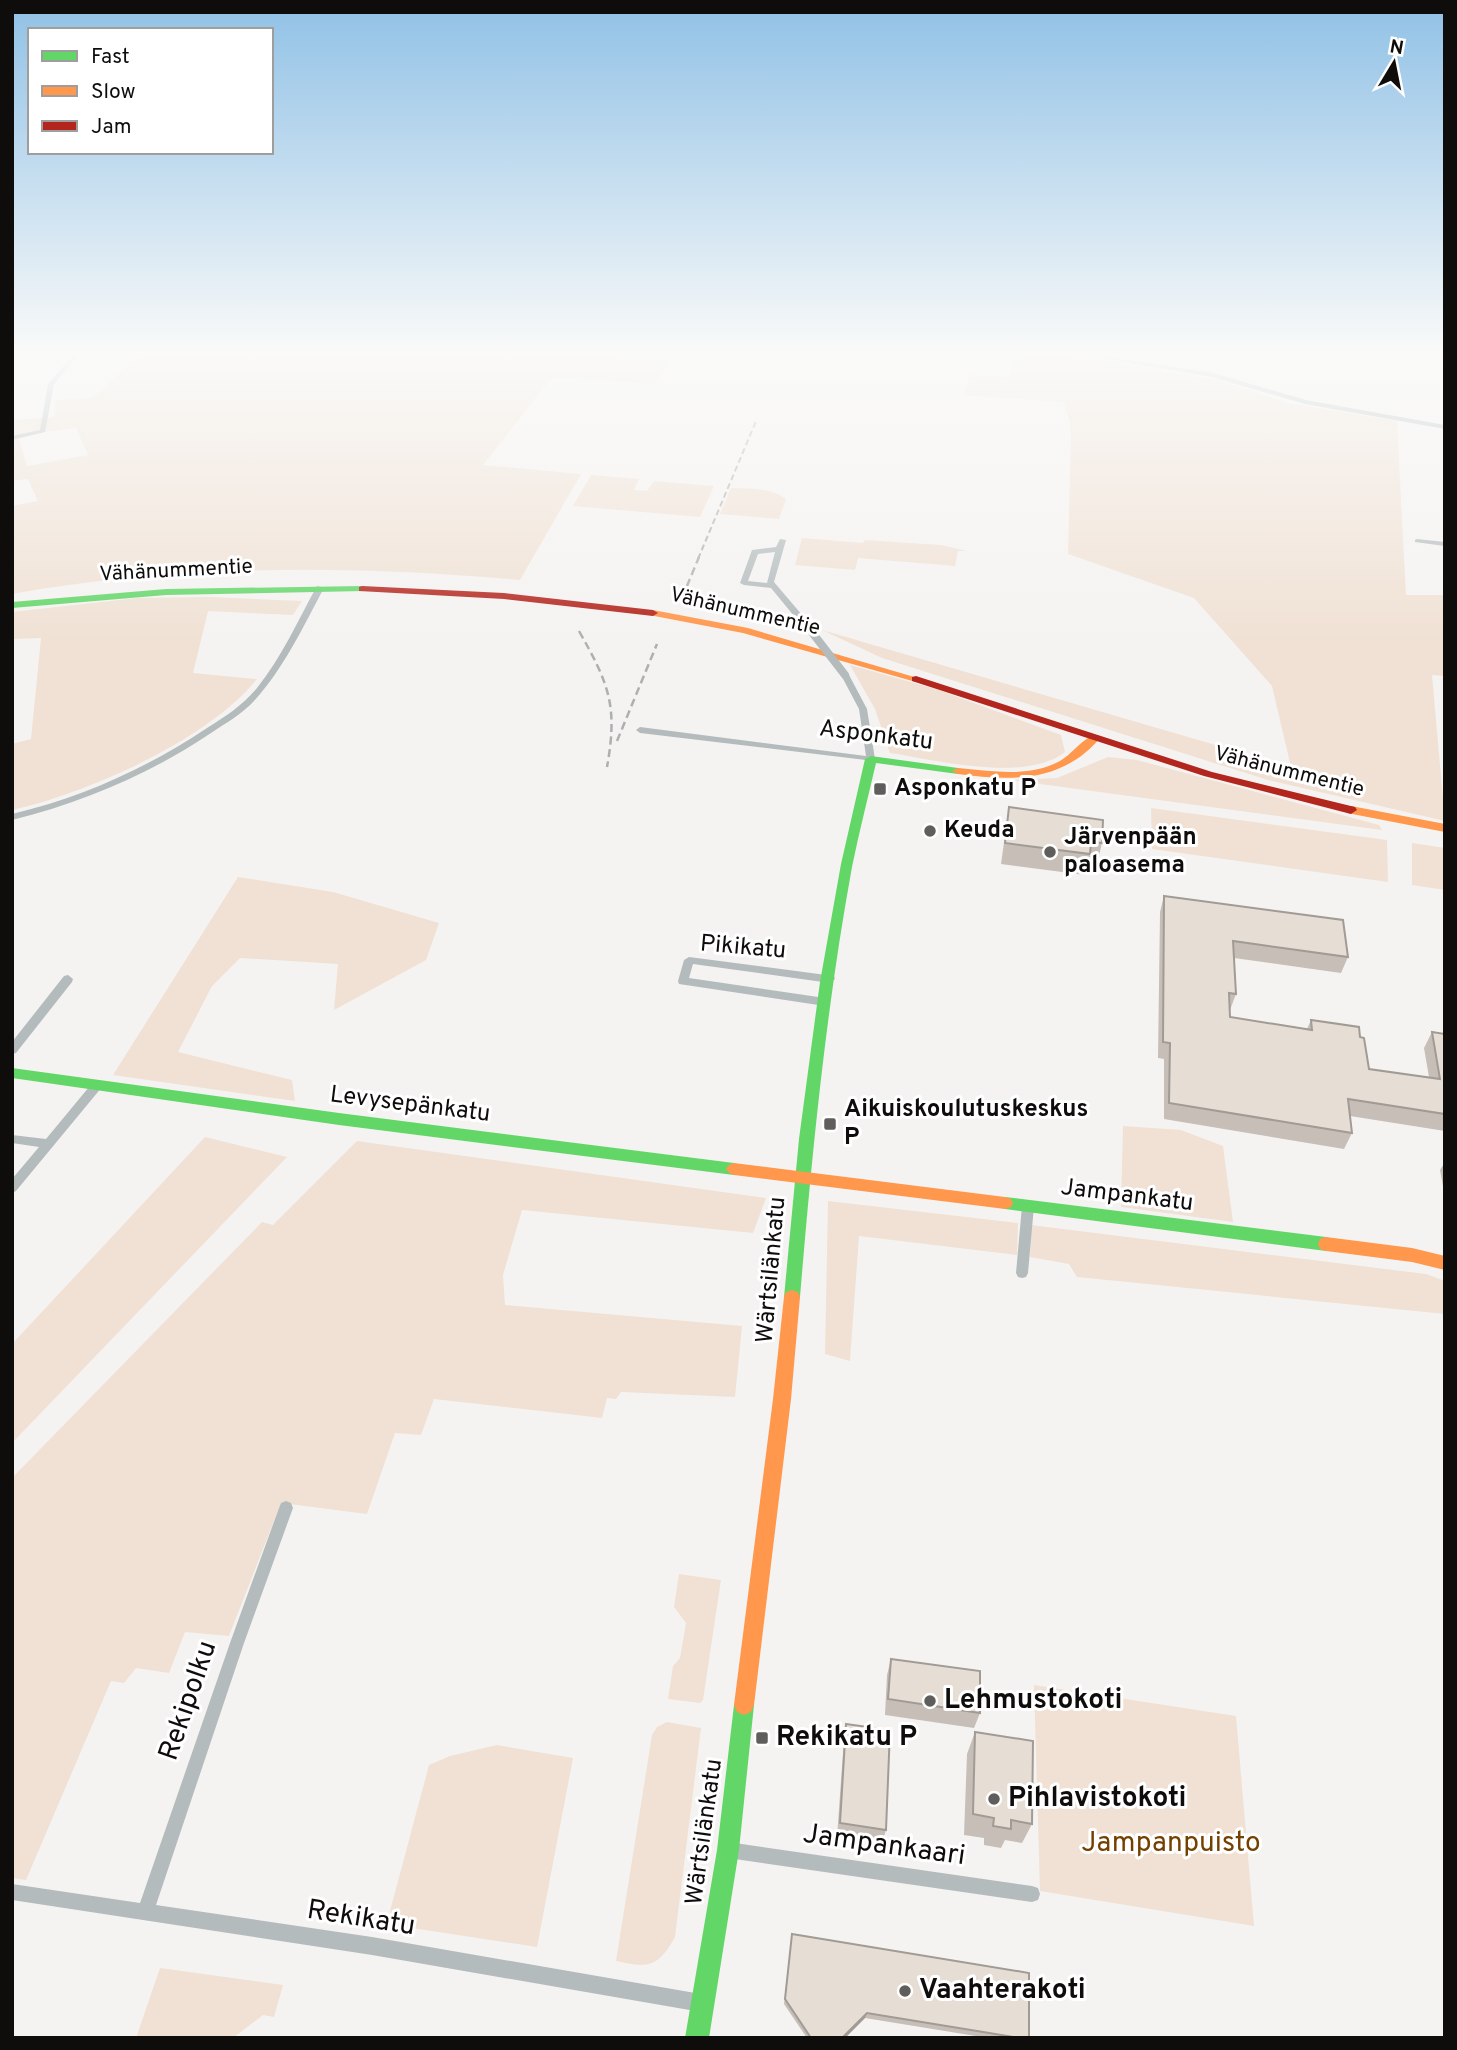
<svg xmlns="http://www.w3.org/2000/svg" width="1457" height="2050" font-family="Overpass,sans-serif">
<rect width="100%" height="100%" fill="#f5f3f1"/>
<path fill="#f0e1d4" d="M139,355H606L628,359H670L655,384L552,377L483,465L581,474L520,580C351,565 180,564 12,594V506L38,501L28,479L12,481V440L19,439L27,466L88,455L76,428L12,436V420L54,417L55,400L93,398Z
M1014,355H1064L1181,374L1217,380L1288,403L1397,421L1406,595H1445V676L1432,675L1445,821L1268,780L882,658L822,630L1291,767L1272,686L1194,598L1068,554L1071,435L1070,422L1064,402L963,395L970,375L1010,377Z
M591,475L639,479L634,490L647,491L654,481L714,486L700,517L573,506Z
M731,488C750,489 771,487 786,499L779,519L720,514Z
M802,538L863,543L865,540L941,545L967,551H958L955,566L858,558L855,570L795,565Z
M210,597L302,601L293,615L208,611L193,673L257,679C208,740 88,793 12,810V744L31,739L41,638L12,639V612L137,598Z
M850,665L936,689L1061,735L1065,752C1026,783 936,760 890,753L875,709Z
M1108,757L1137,760L1379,825L1382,830L1010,780L1057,778Z
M1151,808L1387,840L1388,882L1152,849Z
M1412,843L1445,848V890L1412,885Z
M238,877L333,892L439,923L426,960L334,1010L338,964L240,958L212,986L178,1052L292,1080L295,1101L113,1075Z
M1123,1126L1181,1130L1223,1146L1233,1222L1121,1207Z
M205,1137L287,1157L12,1443V1344Z
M357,1141L766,1198L753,1233L522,1210L503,1275L505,1305L742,1326L735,1397L621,1392L616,1399L607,1398L602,1418L434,1399L421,1435L395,1433L367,1514L281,1503L229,1636L185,1632L169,1673L136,1668L124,1683L111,1681L26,1880L12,1878V1478L262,1222L273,1225Z
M828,1201L1018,1223L1017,1255L859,1236L850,1361L825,1354Z
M1031,1225L1426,1274L1445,1281V1314L1077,1277L1069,1264L1030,1257Z
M679,1574L721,1580L703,1700L700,1703L668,1699L673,1666L680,1658L686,1623L674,1607Z
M1034,1685L1236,1716L1254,1926L1040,1891Z
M667,1722L701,1728L675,1937C658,1968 648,1968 616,1961L652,1735L657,1727Z
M497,1745L573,1758L537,1947L399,1926L393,1922L390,1911L429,1765L450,1756Z
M160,1968L283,1985L274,2017L263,2015L233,2038H136Z"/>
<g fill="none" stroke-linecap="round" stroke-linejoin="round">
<path fill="#b4bbbd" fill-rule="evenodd" d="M73,355H79L54,384L45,432L12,440V436L40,430L48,384Z
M1085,355H1096L1213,373L1306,400L1445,425V429L1305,404L1212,377Z
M780,539L786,540L774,582L814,629V633H808L771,588L744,585L740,583L752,550L776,547ZM775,552L767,583L748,581L758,554Z
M1417,539L1445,542V546L1415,542V540Z
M317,586L324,588C303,627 284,668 254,701C242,714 226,723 211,733C150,774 84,802 12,820V814C83,797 147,768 207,728C226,716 243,705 257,688C282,657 298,620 317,586Z
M842,673H848L867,709L875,759L874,761L640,733L636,730L640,727L866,756L859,709L841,675Z
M689,957L834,976L835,979L830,983L693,964L689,978L825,998L830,1002L825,1006L679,984L678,981L684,960Z
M68,975L73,979L72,982L16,1053L12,1054V1042L64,976Z
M98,1080L102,1081L103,1084L102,1087L16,1191L12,1193V1179L39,1147L12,1143V1135L46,1139L94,1081Z
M1028,1201L1032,1203L1034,1206L1028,1273L1026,1277L1022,1278L1018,1277L1016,1273L1022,1206L1024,1203Z
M286,1501L291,1503L293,1508L244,1643L156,1905L372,1937L701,1994L707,1997L710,2003L707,2009L701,2012L372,1955L12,1900V1884L140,1903L230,1643L279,1508L281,1503Z
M728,1842L1032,1886L1038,1888L1040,1894L1038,1900L1032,1902L728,1858L722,1856L720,1850L722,1844Z"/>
<path fill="#63d668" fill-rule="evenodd" d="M362,586L365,587V591L166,595L12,608V602L166,589Z
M871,756L958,768L964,771L958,774L876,763C868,798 859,832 852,867C826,1009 812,1153 800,1297L798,1302L792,1304L786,1302L784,1297L799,1139L820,982L841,864L865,759Z
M12,1068L339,1113L734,1163L739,1165L742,1169L739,1173L734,1175L339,1125L12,1078Z
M1005,1197L1326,1237L1332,1239L1334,1244L1332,1249L1326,1251L1005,1209L999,1207L997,1203L999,1199Z
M744,1695L751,1698L754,1705L739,1850L709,2038H685L717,1850L734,1705L737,1698Z"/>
<path fill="#ff974d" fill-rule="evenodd" d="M653,610L748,628L921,679L916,682L743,633L649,615V611Z
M1094,735L1100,738C1062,783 1011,781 958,774L952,771L958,768C991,771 1029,778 1060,761C1072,754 1081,740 1094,735Z
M1351,806L1445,824V832L1347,813L1345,810Z
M734,1163L1005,1197L1011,1199L1013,1203L1011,1207L1005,1209L734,1175L729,1173L726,1169L729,1165Z
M1326,1237L1412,1248L1445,1256V1270L1412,1262L1326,1251L1320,1249L1318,1244L1320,1239Z
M792,1290L798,1292L800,1297L791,1399L754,1705L751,1712L744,1715L737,1712L734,1705L773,1399L784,1297L786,1292Z"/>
<path fill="#b3261e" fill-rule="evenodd" d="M362,586L504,593L653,610L658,613L653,616L504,599L359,591V587Z
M916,676L1212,772L1355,807L1357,810L1351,814L1204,776L912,681V677Z"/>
<path stroke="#adb0b0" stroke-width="2" stroke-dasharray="6 3.5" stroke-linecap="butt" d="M698,559L757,419"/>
<path stroke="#adb0b0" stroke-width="2.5" stroke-dasharray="8 4.5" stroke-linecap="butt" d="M682,598L699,557
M579,631C609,684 618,706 607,767
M617,741L657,644"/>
<path stroke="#b4bbbd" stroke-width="8" d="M811,631L845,675"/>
</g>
<path fill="#c6beb7" d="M1009,807L1102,843L1097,864L1088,863L1085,875L1001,864Z
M1164,896L1348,957L1341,973L1234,958L1236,994L1230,1010V1017L1307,1029L1311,1020L1360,1037L1369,1069L1429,1077L1424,1048L1432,1032L1445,1034V1131L1350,1116L1352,1133L1344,1149L1164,1119V1059L1158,1058L1160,912Z
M1445,1162V1197L1440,1170Z
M891,1659L980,1713L974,1728L885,1715L887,1675Z
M846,1724L886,1830L882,1843L837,1837L844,1739Z
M975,1732L1032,1824L1022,1843L1005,1840L1001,1848L984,1845V1838L964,1835L967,1754Z
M792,1934L1029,2038H988L865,2018L845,2038H807L784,2004Z"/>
<path fill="#a19b95" d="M867,2013L865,2018L845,2038H842Z"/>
<path fill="#e6ddd5" stroke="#a19b95" stroke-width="2" d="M1009,807L1103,820L1102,843L1091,842L1090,854L1005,843Z
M1164,896L1343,920L1348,957L1233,941L1236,994L1229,993L1230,1017L1312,1030L1311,1020L1359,1027L1360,1037L1364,1038L1369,1069L1440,1079L1432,1032L1445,1034V1114L1348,1099L1352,1133L1169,1103L1170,1043L1163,1042Z
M891,1659L980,1671V1713L888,1699Z
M846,1724L890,1730L886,1830L840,1823Z
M975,1732L1033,1741L1032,1824L1011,1820V1829L993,1826L994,1818L973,1814Z
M792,1934L1029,1973V2038H1020L867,2013L842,2038H811L785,1999Z"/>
<linearGradient id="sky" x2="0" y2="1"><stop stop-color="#90c1e6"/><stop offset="0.55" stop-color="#fafaf9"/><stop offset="1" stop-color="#fafaf9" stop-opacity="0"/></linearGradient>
<rect width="1457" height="642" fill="url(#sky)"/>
<g fill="#5f5e5c" stroke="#fff" stroke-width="2.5">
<rect x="873" y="782" width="14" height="14" rx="3.5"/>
<circle cx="930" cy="831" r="7"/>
<circle cx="1050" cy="852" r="7"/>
<rect x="823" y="1117" width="14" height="14" rx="3.5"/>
<circle cx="930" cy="1701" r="7"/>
<rect x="755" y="1731" width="14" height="14" rx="3.5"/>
<circle cx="994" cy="1799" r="7"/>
<circle cx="905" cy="1991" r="7"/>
</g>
<g text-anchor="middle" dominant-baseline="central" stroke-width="6" stroke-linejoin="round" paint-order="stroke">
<g font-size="21" fill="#0e0d0c" stroke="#fff">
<text transform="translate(176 571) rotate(-3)">Vähänummentie</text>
<text transform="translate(745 612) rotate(13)">Vähänummentie</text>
<text transform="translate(1289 772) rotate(14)">Vähänummentie</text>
</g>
<g font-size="24" fill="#0e0d0c" stroke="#fff">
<text transform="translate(876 736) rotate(7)">Asponkatu</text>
<text transform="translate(743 948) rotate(5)">Pikikatu</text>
<text transform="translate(410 1105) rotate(7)">Levysepänkatu</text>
<text transform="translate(1127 1196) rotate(7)">Jampankatu</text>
<text transform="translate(772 1270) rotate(-85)">Wärtsilänkatu</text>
<text transform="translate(705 1832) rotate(-82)">Wärtsilänkatu</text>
</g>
<g font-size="24" font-weight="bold" fill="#0e0d0c" stroke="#fff" text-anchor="start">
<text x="894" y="789">Asponkatu P</text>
<text x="944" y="831">Keuda</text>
<text x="1064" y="838">Järvenpään<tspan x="1064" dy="28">paloasema</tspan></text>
<text x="844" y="1110">Aikuiskoulutuskeskus<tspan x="844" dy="28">P</tspan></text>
</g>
<g font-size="28" fill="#0e0d0c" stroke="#fff">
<text transform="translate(189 1701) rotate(-71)">Rekipolku</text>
<text transform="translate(884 1846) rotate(8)">Jampankaari</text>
<text transform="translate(361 1919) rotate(9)">Rekikatu</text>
</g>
<g font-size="28" font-weight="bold" fill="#0e0d0c" stroke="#fff" text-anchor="start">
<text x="944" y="1701">Lehmustokoti</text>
<text x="776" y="1738">Rekikatu P</text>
<text x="1008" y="1799">Pihlavistokoti</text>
<text x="919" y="1991">Vaahterakoti</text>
</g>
<g font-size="28" fill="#744000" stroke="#fff">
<text x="1171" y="1844">Jampanpuisto</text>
</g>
</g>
<rect width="1457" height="2050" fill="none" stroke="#0e0d0c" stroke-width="28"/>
<rect x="28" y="28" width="245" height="126" fill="#ffffff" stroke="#9f9e9e" stroke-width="2"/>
<rect x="42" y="51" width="35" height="10" fill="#63d668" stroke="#9f9e9e" stroke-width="2"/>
<text x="91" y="63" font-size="21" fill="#0e0d0c">Fast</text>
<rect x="42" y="86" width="35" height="10" fill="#ff974d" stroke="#9f9e9e" stroke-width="2"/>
<text x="91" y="98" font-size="21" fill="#0e0d0c">Slow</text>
<rect x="42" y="121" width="35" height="10" fill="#b3261e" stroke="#9f9e9e" stroke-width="2"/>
<text x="91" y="133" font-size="21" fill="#0e0d0c">Jam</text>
<g transform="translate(1394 63) rotate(10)" stroke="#ffffff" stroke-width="5" paint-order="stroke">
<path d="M0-5L12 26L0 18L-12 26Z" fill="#0e0d0c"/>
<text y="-10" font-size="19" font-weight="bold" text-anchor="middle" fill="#0e0d0c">N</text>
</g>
</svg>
